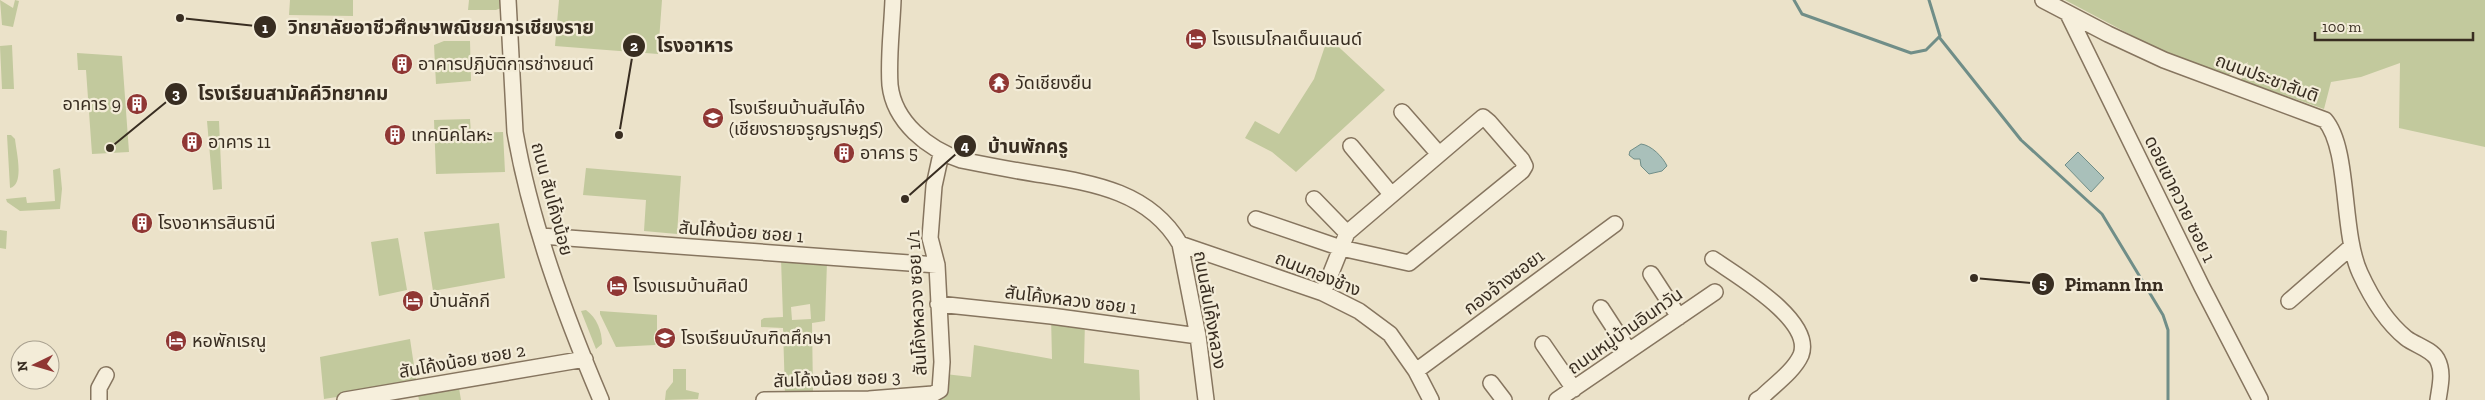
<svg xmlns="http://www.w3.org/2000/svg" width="2485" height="400" font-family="'Zilla Slab','Noto Sans Thai',serif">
<rect width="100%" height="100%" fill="#ebe2c9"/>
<path fill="#c2c99d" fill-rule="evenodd" d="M0,0L13,8L15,0L19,1L13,27L2,25Z
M290,0H353V16L289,15Z
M469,0H504V7L496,10H468Z
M559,0H662L658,54L555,46Z
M2065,0H2485V147L2399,128L2400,63L2361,77L2331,82L2324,109L2241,80L2248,62L2227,76L2152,46Z
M1328,37L1385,90L1296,172L1272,152L1245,138L1255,121L1279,134L1314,79Z
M444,41H470L471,81L436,84L434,45Z
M12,45L14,89H2L0,46Z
M77,53L122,56L129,152L92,154L86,70H78Z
M470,119L471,133L503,132L505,172L436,174L434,120Z
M207,121H219L222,189L213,190Z
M7,135H11L15,139C16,151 25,184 10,188Z
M60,168L62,189L60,209L20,211L7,202L6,199L26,197L27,203L55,201L53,170Z
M586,168L681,176L677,234L644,231L646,200L583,195Z
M499,223L505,278L433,291L424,232Z
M0,230L7,231L6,249L0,248Z
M398,238L407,290L379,296L371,242Z
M781,259L827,262L825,321L812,323L813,393L785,394L783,328L761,327V320L764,318L783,317ZM810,304L811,319L792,320L791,307Z
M586,310C597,318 602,331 602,344L596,349L581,311Z
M600,311L657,315V343L655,345L616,347L600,314Z
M1051,316L1085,320L1084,363L1139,370L1140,400H889L930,395L945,374L971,377L974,345L1052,359Z
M410,339L416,379L412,385L324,399L320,357Z
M673,369H686V390L699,393L698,399L665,400L666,391L673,382Z
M459,388L461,400H419L418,395Z"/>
<path fill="#a9c0ba" stroke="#708e88" d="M1641,144C1651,145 1663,157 1667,166L1662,171L1649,174L1641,166L1640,159H1634L1629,155L1630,151Z
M2078,152L2104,178L2091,192L2065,165Z"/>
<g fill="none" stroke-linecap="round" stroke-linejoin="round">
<path stroke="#708e88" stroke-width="3" d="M1794,0L1802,14L1911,53L1926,50L1940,36L1929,0
M1939,37L2021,140L2102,214L2163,315L2168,330V400"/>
<g stroke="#86755f" stroke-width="18">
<path id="minor" d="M508,0L515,132C531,224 565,315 601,400
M893,0C892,28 888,57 890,85C894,122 928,149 961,160C986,165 1011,170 1037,174C1092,183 1149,191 1180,244L1198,336L1206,400
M2043,0L2108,34L2164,60L2325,120C2350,149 2341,232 2360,273C2371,297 2385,321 2406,338C2415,345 2431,349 2437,359C2444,372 2440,386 2438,400
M2068,14L2202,287L2260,399
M1402,112L1438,153
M1351,146L1391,194
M1314,199L1347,233
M1256,219L1341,248L1409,263L1522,171L1525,166L1522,160L1489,122L1483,117L1347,233L1323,293
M541,236L937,265
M1180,244L1323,293L1359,311L1390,334L1416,371L1431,400
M1713,259C1737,276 1814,320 1801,355C1794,371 1774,385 1762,397L1757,400
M1651,274L1679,317
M2289,301L2351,247
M938,304L1051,316L1198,336
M1601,308L1629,351
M1543,344L1574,389
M1416,371L1615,224
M1491,383L1504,400
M99,400V388L106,375
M345,400L585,359
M764,400L869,399L933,394L940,390L942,362L937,265L930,238L934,186L941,154
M1557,400L1715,292"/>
</g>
<use href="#minor" stroke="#f6efdc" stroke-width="15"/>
</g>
<defs>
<g id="hotel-disc" transform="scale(1.125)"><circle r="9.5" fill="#903734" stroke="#f3ecd8"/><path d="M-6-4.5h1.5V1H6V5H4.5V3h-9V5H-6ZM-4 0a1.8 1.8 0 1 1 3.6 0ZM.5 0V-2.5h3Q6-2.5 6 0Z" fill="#fff"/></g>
<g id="building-disc" transform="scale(1.125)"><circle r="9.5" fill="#903734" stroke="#f3ecd8"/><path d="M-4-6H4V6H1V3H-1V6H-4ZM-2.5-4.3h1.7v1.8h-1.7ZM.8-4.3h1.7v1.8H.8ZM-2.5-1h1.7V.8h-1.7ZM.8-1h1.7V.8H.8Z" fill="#fff"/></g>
<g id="temple-disc" transform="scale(1.125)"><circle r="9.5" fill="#903734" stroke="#f3ecd8"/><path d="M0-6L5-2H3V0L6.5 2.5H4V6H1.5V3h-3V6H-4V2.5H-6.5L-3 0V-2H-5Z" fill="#fff"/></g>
<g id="school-disc" transform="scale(1.125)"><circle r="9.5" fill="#903734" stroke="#f3ecd8"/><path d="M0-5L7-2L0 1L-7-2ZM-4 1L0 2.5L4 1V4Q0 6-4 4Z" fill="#fff"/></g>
</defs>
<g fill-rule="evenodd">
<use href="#hotel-disc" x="1196" y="39"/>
<use href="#building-disc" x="402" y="64"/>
<use href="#temple-disc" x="999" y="83"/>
<use href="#building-disc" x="137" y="104"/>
<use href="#school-disc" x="713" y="118"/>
<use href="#building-disc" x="395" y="135"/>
<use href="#building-disc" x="192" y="142"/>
<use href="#building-disc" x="844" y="153"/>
<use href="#building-disc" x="142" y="223"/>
<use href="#hotel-disc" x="617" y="286"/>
<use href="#hotel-disc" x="413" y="301"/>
<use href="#school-disc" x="665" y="338"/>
<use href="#hotel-disc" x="176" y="341"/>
</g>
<g text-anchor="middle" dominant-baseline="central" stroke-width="4.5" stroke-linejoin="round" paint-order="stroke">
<g font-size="18" fill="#382d21" stroke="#f3ecd8" text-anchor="start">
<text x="1212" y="39">โรงแรมโกลเด็นแลนด์</text>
<text x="418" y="64">อาคารปฏิบัติการช่างยนต์</text>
<text x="1015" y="83">วัดเชียงยืน</text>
<text x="121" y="104" text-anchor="end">อาคาร 9</text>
<text x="729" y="108">โรงเรียนบ้านสันโค้ง<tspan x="729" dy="21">(เชียงรายจรูญราษฎร์)</tspan></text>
<text x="411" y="135">เทคนิคโลหะ</text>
<text x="208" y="142">อาคาร 11</text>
<text x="860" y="153">อาคาร 5</text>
<text x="158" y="223">โรงอาหารสินธานี</text>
<text x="633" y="286">โรงแรมบ้านศิลป์</text>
<text x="429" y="301">บ้านลักกี</text>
<text x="681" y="338">โรงเรียนบัณฑิตศึกษา</text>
<text x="192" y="341">หอพักเรณู</text>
</g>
<g font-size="18" fill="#382d21" stroke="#f3ecd8">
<text transform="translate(2267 78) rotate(20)">ถนนประชาสันติ</text>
<text transform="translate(552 199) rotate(75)">ถนน สันโค้งน้อย</text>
<text transform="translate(2180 199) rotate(64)">ดอยเขาควาย ซอย 1</text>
<text transform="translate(741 232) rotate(4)">สันโค้งน้อย ซอย 1</text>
<text transform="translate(1318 274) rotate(22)">ถนนกองช้าง</text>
<text transform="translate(1504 282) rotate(-37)">กองจ้างซอย1</text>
<text transform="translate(1071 300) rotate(7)">สันโค้งหลวง ซอย 1</text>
<text transform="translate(917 303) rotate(-93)">สันโค้งหลวง ซอย 1/1</text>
<text transform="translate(1210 310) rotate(80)">ถนนสันโค้งหลวง</text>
<text transform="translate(1625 331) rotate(-35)">ถนนหมู่บ้านอินทวัน</text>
<text transform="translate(462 361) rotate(-10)">สันโค้งน้อย ซอย 2</text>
<text transform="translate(837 379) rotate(-2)">สันโค้งน้อย ซอย 3</text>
</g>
</g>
<path fill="none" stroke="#382d21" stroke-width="2" d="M180 18L265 27M619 135L634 46M110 148L176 94M905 199L965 146M1974 278L2043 284"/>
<g fill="#382d21" stroke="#f3ecd8" stroke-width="2">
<circle cx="180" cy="18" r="5"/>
<circle cx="619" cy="135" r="5"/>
<circle cx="110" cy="148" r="5"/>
<circle cx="905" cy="199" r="5"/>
<circle cx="1974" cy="278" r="5"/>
<circle cx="265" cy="27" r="12"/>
<circle cx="634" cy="46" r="12"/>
<circle cx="176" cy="94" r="12"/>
<circle cx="965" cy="146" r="12"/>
<circle cx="2043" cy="284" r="12"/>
</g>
<g font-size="15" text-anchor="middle" font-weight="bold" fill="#fff">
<text x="265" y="33">1</text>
<text x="634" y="51">2</text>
<text x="176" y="99">3</text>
<text x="965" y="151">4</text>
<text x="2043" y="289">5</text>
</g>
<g font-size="19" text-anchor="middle" font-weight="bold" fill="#382d21" stroke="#f3ecd8" stroke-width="4.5" stroke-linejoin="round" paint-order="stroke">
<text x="441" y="34">วิทยาลัยอาชีวศึกษาพณิชยการเชียงราย</text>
<text x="695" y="52">โรงอาหาร</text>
<text x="293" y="100">โรงเรียนสามัคคีวิทยาคม</text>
<text x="1028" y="153">บ้านพักครู</text>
<text x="2114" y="291">Pimann Inn</text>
</g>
<g transform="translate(35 365) rotate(265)"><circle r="24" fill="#f3ecd8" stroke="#a8a08f"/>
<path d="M0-4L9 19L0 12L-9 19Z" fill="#903734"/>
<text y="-8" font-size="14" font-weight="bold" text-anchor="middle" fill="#382d21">N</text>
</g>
<path d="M2315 32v8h158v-8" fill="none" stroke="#382d21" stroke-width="2.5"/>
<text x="2322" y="32" font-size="15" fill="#382d21" stroke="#f3ecd8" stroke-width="4" paint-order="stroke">100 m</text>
</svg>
